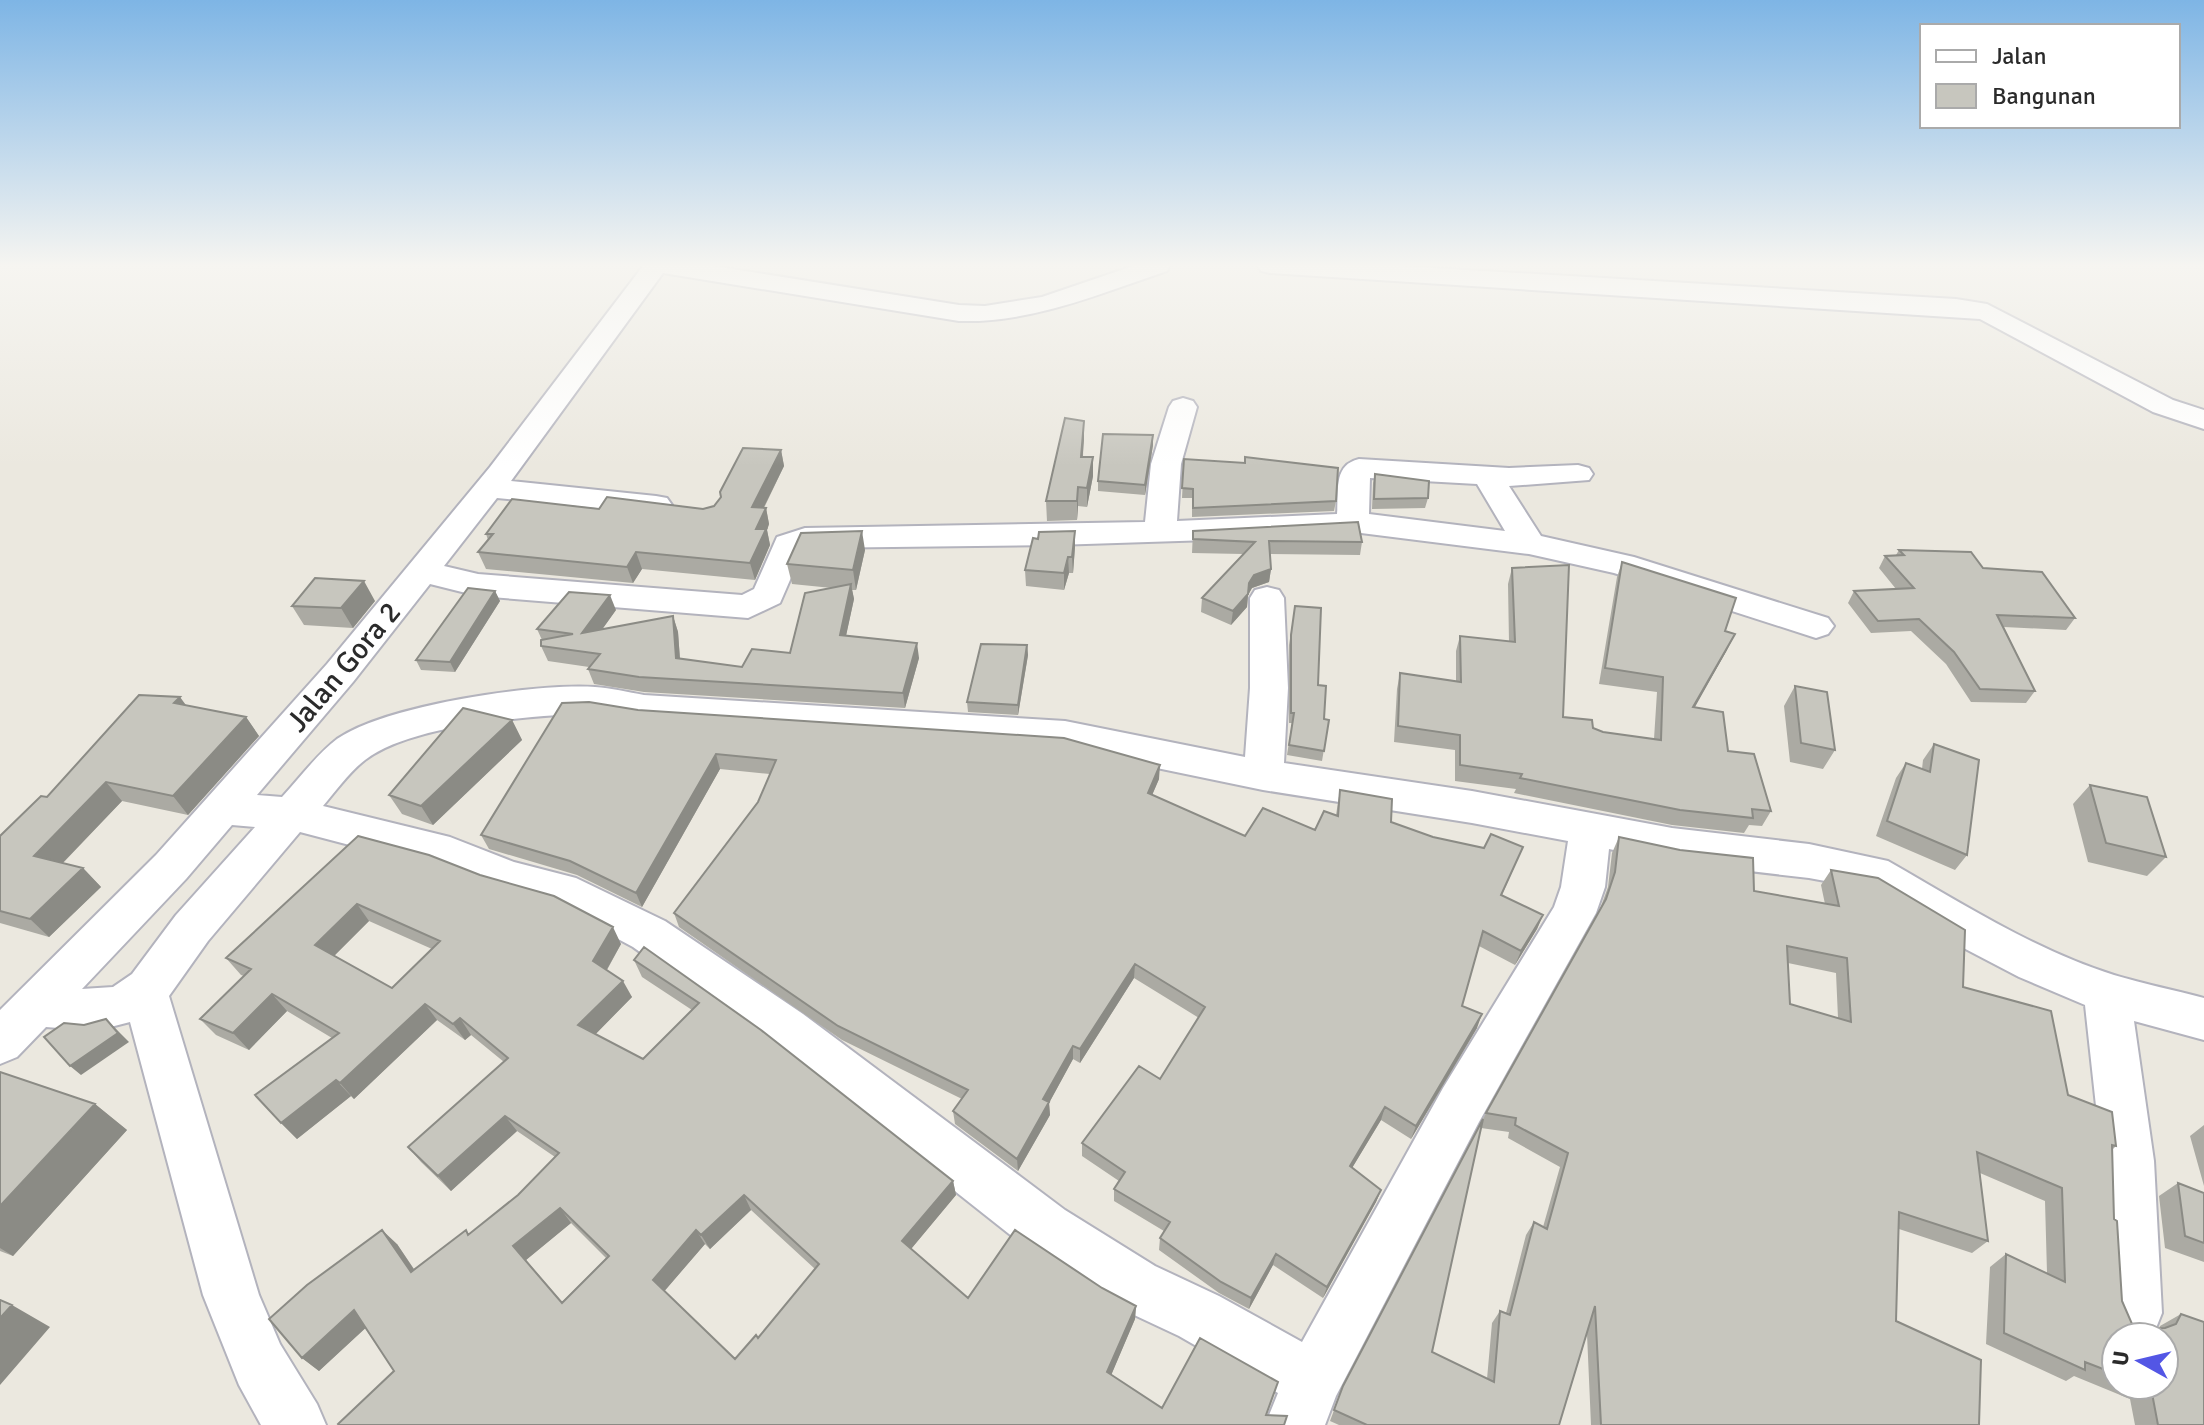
<svg xmlns="http://www.w3.org/2000/svg" width="2204" height="1425" font-family="Signika,sans-serif">
<rect width="100%" height="100%" fill="#ebe8df"/>
<g fill="none" stroke-linecap="round" stroke-linejoin="round">
<g stroke="#b3b3bd" stroke-width="4">
<path id="minor" d="M643,266H714L959,305L985,306L1042,297L1133,266H1170L1167,271C1099,294 1032,323 959,321L663,273L511,481L656,496L667,498L672,505L667,512L656,514L497,498L444,566L478,574L742,595L754,589L777,537L805,528L1145,522L1151,464L1169,407L1173,401L1183,398L1193,401L1197,407L1181,464L1177,521L1337,514C1339,490 1333,465 1359,459L1509,468L1578,465L1589,468L1593,474L1589,480L1509,486L1541,536L1634,557L1828,618L1834,626L1828,634L1816,638L1614,573L1529,554L1353,532L1274,538L1055,545L809,548L803,550L780,603L748,618L478,596L430,584L353,682L257,795L282,797C299,779 317,754 337,739C386,705 535,683 595,687C611,688 628,692 644,695L1065,721L1245,757L1250,688V598L1255,590L1267,587L1279,590L1284,598L1288,688L1284,763L1472,791L1672,828L1809,844L1888,861C1960,902 2034,950 2114,975C2144,984 2174,990 2204,998V1040L2134,1021L2154,1161L2162,1313L2154,1333C2141,1339 2127,1339 2114,1333L2106,1313L2102,1161L2085,1005L2019,977L1954,943L1863,888L1809,878L1672,862L1609,849L1605,887L1596,913L1479,1122L1336,1396L1325,1425H1265L1278,1393L1179,1336L1115,1306L1027,1248L769,1044L633,947L564,910L491,889L441,869L300,832L208,941L169,996L259,1295L280,1344L317,1404L326,1425H261L239,1385L203,1295L130,1022L95,1031L46,1027L17,1057L0,1064V1010L156,855L327,664L490,467ZM1370,478L1477,484L1505,531L1369,514ZM595,713L644,721L1065,749L1263,790L1472,823L1568,841L1561,887L1554,907L1443,1088L1302,1342L1219,1296L1155,1266L1065,1210L803,1014L665,921L576,878L514,862L450,837L323,806C336,791 349,772 365,760C413,723 534,716 595,713ZM232,825L255,827L176,915L132,974L113,987L82,989L186,879Z
M1258,266H1400L1956,299L1987,304L2173,400L2204,410V429L2153,412L1980,319L1270,273L1261,271Z"/>
</g>
<use href="#minor" fill="#fff" fill-rule="evenodd"/>
</g>
<path fill="#abaaa3" fill-rule="evenodd" d="M1084,421L1083,457L1093,476L1087,507L1078,506L1077,520L1047,521L1046,501Z
M1153,445L1145,495L1098,491V481Z
M781,450L784,466L764,508H766L769,524L767,530L770,545L755,580L642,569L633,583L486,569L478,552L488,540L486,534L703,509L714,506Z
M1184,459L1336,501L1334,511L1192,517V498H1182Z
M1375,474L1428,498L1425,508L1372,509L1373,483Z
M1193,531L1362,542L1360,555L1270,554L1271,569L1269,582L1252,588L1248,595L1247,607L1231,625L1201,612L1202,598L1243,554L1192,553Z
M1075,547L1073,573H1069L1064,590L1026,586L1025,570Z
M865,550L856,590H852L854,599L846,635L919,658L905,708L644,692L594,684L588,669L589,667L548,661L541,646L542,640L537,629L616,610L602,629L673,616L678,632L680,659L742,667L790,653L832,588L792,584L787,564Z
M1899,550L1983,568L2075,618L2066,630L2004,627L2035,691L2026,703L1971,702L1946,664L1911,631L1871,633L1848,603L1854,591L1896,589L1879,568L1885,556L1896,555Z
M1622,562L1725,631L1727,650L1694,707L1771,811L1762,826L1749,825L1744,833L1672,825L1514,793L1516,789L1455,781V750L1394,742L1397,689L1400,673L1456,681V651L1460,636L1509,642L1508,584L1512,568L1563,717L1603,732L1654,739L1657,692L1599,684L1617,577Z
M495,591L500,601L455,672L421,670L416,660Z
M375,601L353,628L304,625L292,606Z
M1295,606L1318,685L1324,719L1329,720L1322,761L1287,755L1292,723H1289V645Z
M1027,645L1028,655L1018,715L968,712L967,702Z
M1795,686L1835,750L1823,769L1790,762L1784,706Z
M186,706L246,717L259,736L188,815L122,801L63,863L83,868L101,887L49,937L0,923V836L47,797Z
M638,710L1159,779L1152,795L1245,836L1315,830L1336,815L1340,790L1391,822L1433,837L1484,848L1523,847L1502,895L1543,915L1537,929L1515,965L1479,946L1462,1006L1477,1028L1411,1139L1381,1120L1352,1168L1381,1190L1376,1202L1323,1298L1273,1265L1249,1309L1219,1293L1159,1250L1160,1238L1164,1231L1114,1201V1189L1119,1181L1082,1156V1143L1160,1079L1199,1018L1134,978L1080,1063L1073,1059L1049,1103L1050,1115L1018,1171L955,1124L953,1111L962,1099L842,1040L679,927L674,913L758,802L770,774L720,769L642,907L577,875L489,849L481,835Z
M512,720L522,740L433,825L402,814L389,795Z
M1934,744L1967,855L1955,870L1876,836L1896,778L1906,763L1922,769L1923,760Z
M2090,785L2166,857L2147,876L2088,862L2073,804Z
M358,836L621,944L607,970L632,997L595,1034L643,1059L692,1010L642,977L634,960L644,947L953,1181L956,1195L911,1249L968,1298L1102,1288L1136,1306L1135,1319L1111,1375L1162,1408L1267,1415L394,1371L365,1328L319,1371L302,1358L397,1244L414,1269L466,1230L469,1234L518,1195L555,1157L517,1131L451,1191L421,1162L408,1147L504,1062L471,1035L465,1040L437,1020L354,1099L351,1096L297,1139L281,1123L332,1038L287,1011L249,1050L216,1035L200,1019L244,976L241,975L226,958ZM369,921L432,949L392,988L334,956ZM751,1210L815,1269L758,1338L735,1359L664,1291L705,1244L710,1249ZM571,1223L606,1258L562,1302L526,1260Z
M1619,837L1754,891L1825,904L1821,885L1831,870L1963,987L2068,1095L2116,1146L2112,1150L2114,1219L2122,1301L2132,1324L2149,1329L2159,1328L2160,1326L2181,1314L2204,1425H2135L2130,1399L2074,1376L2066,1381L1986,1344L1990,1267L2006,1254L2047,1273L2045,1201L1980,1173L1988,1241L1972,1253L1899,1229L1896,1321L1979,1425H1591L1587,1334L1559,1425H1339L1330,1421L1343,1386L1486,1113L1600,909L1608,887L1612,853ZM1788,963L1836,973L1838,1018L1790,1004ZM1481,1128L1509,1132L1508,1138L1560,1167L1543,1227L1534,1222L1526,1235L1506,1313L1500,1311L1492,1323L1487,1379L1432,1352ZM2116,1337L2164,1385H2116Z
M0,1072L95,1104L127,1130L13,1256L0,1251Z
M2204,1125V1186L2190,1136Z
M2178,1183L2204,1193V1262L2165,1248L2159,1196Z"/>
<path fill="#8b8b85" d="M1084,421V440L1081,476V457Z
M1153,435V445L1145,495V485Z
M781,450L784,466L756,523L752,507Z
M1093,457V476L1087,507V488Z
M1078,487V506L1077,520V501Z
M766,508L769,524L767,530L770,545L755,580L750,563L756,529Z
M862,531L865,550L856,590L853,570Z
M1075,531V547L1073,573L1072,557Z
M636,552L642,569L633,583L627,567Z
M1068,557L1069,573L1064,590V573Z
M1271,569L1269,582L1252,588L1248,595L1247,607L1231,625L1233,611L1254,575Z
M364,581L375,601L353,628L341,608Z
M851,584L854,599L843,650L840,635Z
M495,591L500,601L455,672L450,662Z
M610,595L616,610L589,648L582,633Z
M673,616L678,632L681,674L676,658Z
M1735,634L1727,650L1686,723L1693,707Z
M917,643L919,658L905,708L903,693Z
M1027,645L1028,655L1018,715V705Z
M180,697L194,716L174,703Z
M246,717L259,736L188,815L173,796Z
M512,720L522,740L433,825L421,806Z
M716,754L720,769L642,907L636,893Z
M1160,765L1159,779L1147,807L1148,793Z
M106,782L122,801L52,874L34,856Z
M83,868L101,887L49,937L30,919Z
M357,904L369,921L328,962L315,945Z
M1543,915L1537,929L1515,965L1521,951Z
M613,927L621,944L602,978L593,961Z
M1135,964L1134,978L1080,1063V1049Z
M623,981L632,997L588,1042L578,1025Z
M272,994L287,1011L249,1050L233,1033Z
M425,1004L437,1020L354,1099L340,1083Z
M1482,1014L1477,1028L1411,1139L1416,1126Z
M460,1018L471,1035L465,1040L453,1024Z
M106,1019L129,1042L81,1075L70,1066Z
M1073,1046V1059L1049,1103L1050,1115L1018,1171L1017,1159L1043,1099Z
M336,1080L351,1096L297,1139L281,1123Z
M95,1104L127,1130L13,1256L0,1248V1206Z
M1385,1107L1381,1120L1346,1178L1350,1166Z
M505,1116L517,1131L451,1191L438,1176Z
M953,1181L956,1195L906,1255L902,1241Z
M1381,1190L1376,1202L1323,1298L1327,1287Z
M744,1195L751,1210L710,1249L701,1235Z
M560,1208L571,1223L526,1260L513,1246Z
M382,1230L397,1244L425,1286L411,1272Z
M696,1230L705,1244L662,1294L653,1280Z
M1276,1254L1273,1265L1249,1309L1251,1298Z
M12,1305L50,1327L0,1385V1318Z
M1136,1306L1135,1319L1107,1385V1372Z
M354,1310L370,1324L319,1371L302,1358Z"/>
<path fill="#c7c6be" stroke="#8b8b85" stroke-width="2" fill-rule="evenodd" d="M1065,418L1084,421L1081,457H1093L1087,488L1078,487L1077,501H1046Z
M1103,434L1153,435L1145,485L1098,481Z
M743,448L781,450L752,507L766,508L756,529H766L750,563L636,552L627,567L478,552L493,534H486L512,499L599,509L607,497L703,509L714,506L721,497L720,492Z
M1245,457L1338,468L1336,501L1193,508V489L1182,488L1184,459L1245,463Z
M1375,474L1429,481L1428,498L1374,499Z
M1358,522L1362,542L1269,541L1271,569L1254,575L1249,583L1248,594L1233,611L1202,598L1255,542L1193,539V531Z
M862,531L853,570L787,564L801,533Z
M1075,531L1072,557H1068L1064,573L1025,570L1033,538L1038,539L1039,532Z
M1899,550L1971,552L1983,568L2042,572L2075,618L1997,615L2035,691L1980,689L1954,652L1919,619L1878,621L1854,591L1914,588L1885,556L1904,555Z
M1622,562L1736,598L1725,631L1735,634L1693,707L1723,712L1728,751L1754,754L1771,811L1752,809L1753,818L1680,810L1520,778L1522,774L1460,765V735L1398,726L1400,673L1461,682L1460,636L1515,642L1512,568L1569,565L1563,717L1592,720L1593,728L1603,732L1661,740L1663,677L1605,668Z
M315,578L364,581L341,608L292,606Z
M851,584L840,635L917,643L903,693L639,677L588,669L600,654L541,646V640L573,634L537,629L569,592L610,595L582,633L673,616L676,658L742,667L752,649L790,653L805,593Z
M468,588L495,591L450,662L416,660Z
M1295,606L1321,608L1318,685L1326,686L1324,719L1329,720L1324,751L1289,745L1294,713H1291V635Z
M981,644L1027,645L1018,705L967,702Z
M1795,686L1827,692L1835,750L1801,743Z
M139,695L180,697L174,703L246,717L173,796L106,782L34,856L83,868L30,919L0,911V836L41,796L47,797Z
M589,702L638,710L1064,738L1160,765L1148,793L1245,836L1263,808L1315,830L1324,811L1338,816L1340,790L1392,799L1391,822L1433,837L1484,848L1491,834L1523,847L1501,895L1543,915L1521,951L1483,931L1462,1006L1482,1014L1416,1126L1385,1107L1350,1166L1381,1190L1327,1287L1276,1254L1251,1298L1221,1282L1160,1238L1170,1222L1114,1189L1125,1172L1082,1143L1139,1066L1160,1079L1205,1007L1135,964L1080,1049L1073,1046L1043,1099L1049,1102L1017,1159L953,1111L968,1090L838,1026L674,913L758,802L776,760L716,754L636,893L570,861L481,835L562,703Z
M463,708L512,720L421,806L389,795Z
M1934,744L1979,760L1967,855L1887,821L1906,763L1930,772Z
M2090,785L2147,797L2166,857L2106,843Z
M358,836L429,855L480,875L554,896L613,927L593,961L623,981L578,1025L643,1059L699,1003L634,960L644,947L761,1030L953,1181L902,1241L968,1298L1015,1230L1102,1288L1136,1306L1107,1372L1162,1408L1200,1338L1278,1382L1266,1415L1287,1416L1284,1425H339L338,1424L394,1371L354,1310L302,1358L269,1319L307,1285L382,1230L411,1272L466,1230L468,1235L518,1195L559,1153L505,1116L438,1176L408,1147L508,1058L460,1018L453,1024L425,1004L340,1083L336,1080L281,1123L255,1095L339,1033L272,994L233,1033L200,1019L251,969L226,958ZM357,904L440,941L392,988L315,945ZM744,1195L819,1264L758,1338L756,1335L735,1359L653,1280L696,1230L701,1235ZM560,1208L609,1256L562,1303L513,1246Z
M1619,837L1680,850L1753,858L1754,891L1839,906L1831,870L1878,878L1965,930L1963,987L2051,1011L2068,1095L2112,1112L2116,1146L2112,1145L2114,1219L2117,1221L2122,1301L2132,1324L2149,1329L2165,1328L2176,1324L2181,1314L2204,1322V1425H2158L2151,1388L2143,1385H2164V1337H2116V1374L2085,1362V1370L2004,1333L2006,1254L2065,1282L2062,1188L1977,1152L1988,1241L1899,1212L1896,1321L1981,1360L1979,1425H1601L1595,1306L1559,1425H1367L1334,1410L1343,1386L1483,1119L1432,1352L1494,1382L1500,1311L1510,1315L1534,1222L1547,1229L1568,1153L1515,1125L1516,1118L1486,1113L1606,899L1615,872ZM1787,946L1847,958L1851,1022L1790,1004Z
M106,1019L118,1033L70,1066L44,1037L64,1023L84,1025Z
M0,1072L95,1104L0,1206Z
M2178,1183L2204,1193V1243L2185,1236Z
M0,1300L12,1305L0,1318Z"/>
<linearGradient id="sky" x2="0" y2="1"><stop stop-color="#7eb5e5"/><stop offset="0.57" stop-color="#f6f5f1"/><stop offset="1" stop-color="#f6f5f1" stop-opacity="0"/></linearGradient>
<rect width="2204" height="466" fill="url(#sky)"/>
<g text-anchor="middle" dominant-baseline="central" stroke-width="7" stroke-linejoin="round" paint-order="stroke">
<g font-size="30" fill="#2b2b2b" stroke="#fff">
<text transform="translate(344 667) rotate(-50)">Jalan Gora 2</text>
</g>
</g>
<rect x="1920" y="24" width="260" height="104" fill="#ffffff" stroke="#aaaaaa" stroke-width="2"/>
<rect x="1936" y="50" width="40" height="12" fill="#ffffff" stroke="#aaaaaa" stroke-width="2"/>
<text x="1992" y="64" font-size="24" fill="#2b2b2b">Jalan</text>
<rect x="1936" y="84" width="40" height="24" fill="#c7c6be" stroke="#aaaaaa" stroke-width="2"/>
<text x="1992" y="104" font-size="24" fill="#2b2b2b">Bangunan</text>
<g transform="translate(2140 1361) rotate(278)"><circle r="38" fill="#ffffff" stroke="#aaaaaa" stroke-width="2"/>
<path d="M0-6L14 30L0 20L-14 30Z" fill="#5356e5"/>
<text y="-12" font-size="22" font-weight="bold" text-anchor="middle" fill="#2b2b2b">U</text>
</g>
</svg>
